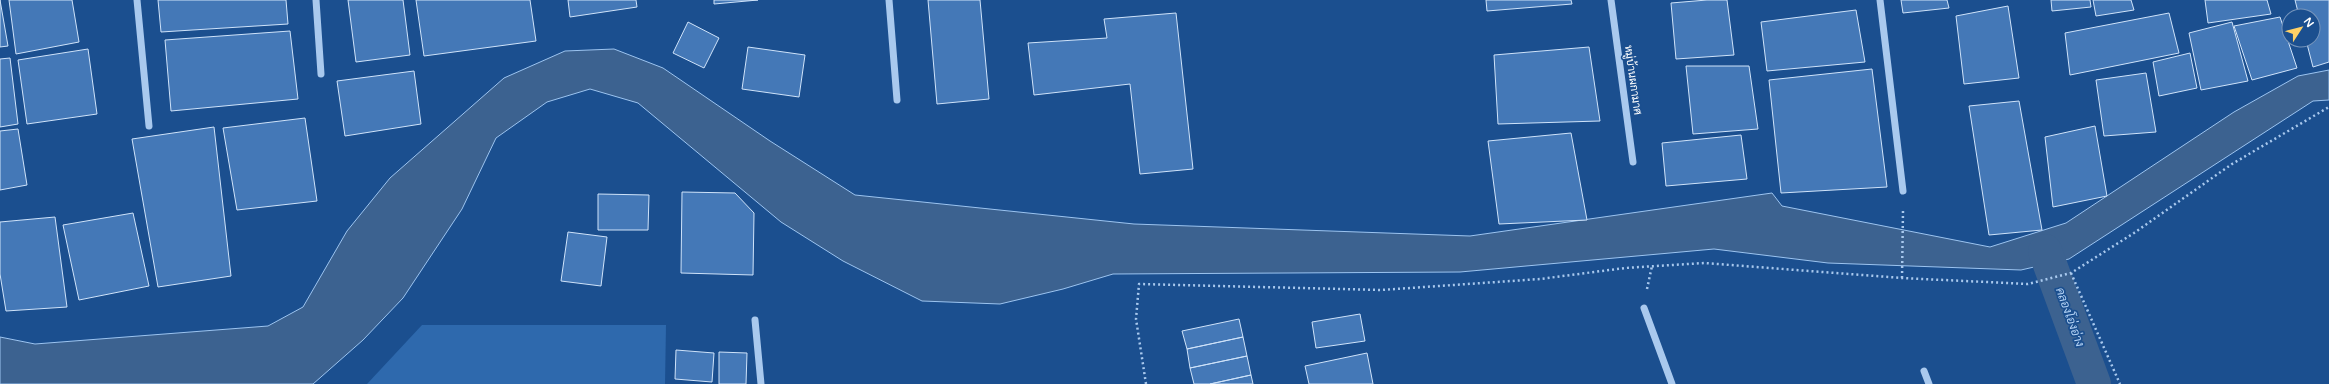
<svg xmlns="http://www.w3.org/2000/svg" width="2329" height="384" font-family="'Varela Round',Sarabun,sans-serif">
<rect width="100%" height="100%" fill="#1b4f8f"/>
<path fill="#2e69ad" d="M422,325H666L665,384H367Z"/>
<path fill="#3c6290" stroke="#9cc4f0" d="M614,49L663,68L770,141L855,195L1134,224L1470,236L1772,193L1782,206L1990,247L2066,223L2234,112L2298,76L2329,70V100L2313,101L2069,259L2021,270L1828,263L1714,249L1460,272L1113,274L1063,289L1000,304L922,301L843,261L781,222L638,103L590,89L547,102L496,138L462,209L403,298L363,340L313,384H0V337L35,344L268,326L303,307L347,231L390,178L504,78L565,51Z"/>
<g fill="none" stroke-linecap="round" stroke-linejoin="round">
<path stroke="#3c6290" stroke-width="34" d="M2045,251L2094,384"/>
</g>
<path fill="#4478b7" stroke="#cfe3fa" d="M0,0L8,46L0,47Z
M9,0H72L79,42L16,54Z
M158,0H286L288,24L161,32Z
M348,0H403L410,55L356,62Z
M416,0H530L536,41L424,56Z
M568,0H636L637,7L570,17Z
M714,0H758L714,4Z
M928,0H980L989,99L937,104Z
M1486,0H1571L1572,4L1487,11Z
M1707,0H1727L1734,55L1676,59L1671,3Z
M1901,0H1947L1949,8L1903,13Z
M2051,0H2090L2091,7L2052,11Z
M2093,0H2131L2134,10L2096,16Z
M2205,0H2267L2271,14L2208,23Z
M2295,0H2329V62L2313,67L2306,40H2313V16H2299Z
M2008,6L2019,78L1964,84L1956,16Z
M1856,10L1865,62L1767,71L1761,22Z
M1176,13L1193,169L1140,174L1130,84L1034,95L1028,43L1107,38L1104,19Z
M2169,13L2179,53L2070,75L2065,33Z
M2280,17L2297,68L2252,80L2234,26Z
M688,22L719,38L704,68L673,53Z
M2232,22L2248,81L2201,90L2189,33Z
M290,31L298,99L171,111L165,40Z
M748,47L805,55L799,97L742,89Z
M1589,47L1600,121L1498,124L1494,55Z
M88,49L97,114L27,124L18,60Z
M2190,53L2197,88L2159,96L2153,62Z
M10,58L18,124L0,127V59Z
M1686,66H1749L1758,129L1693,134Z
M1872,69L1887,187L1781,193L1769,80Z
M414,71L421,124L345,136L337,81Z
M2146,73L2156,132L2104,136L2096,80Z
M2019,101L2042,230L1989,235L1969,106Z
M305,118L317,201L237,210L223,128Z
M2095,126L2107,196L2053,207L2045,137Z
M214,127L231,276L158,287L132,139Z
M18,129L27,185L0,190V131Z
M1571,133L1587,220L1499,224L1488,141Z
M1741,135L1747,179L1666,186L1662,143Z
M682,192L735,193L754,213L753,275L681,273Z
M598,194L649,195L648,230H598Z
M133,213L149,286L79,300L63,225Z
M55,217L67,307L6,311L0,274V222Z
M568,232L607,237L601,286L561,281Z
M1360,314L1365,341L1316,348L1312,322Z
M1239,319L1243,337L1187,349L1182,331Z
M1243,337L1247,356L1190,368L1187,349Z
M676,350L714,353L712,382L675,379Z
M719,352L747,353L746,384H719Z
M1367,353L1373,384H1309L1305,366Z
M1247,356L1251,375L1210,384H1194L1190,368Z
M1251,375L1253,384H1210Z"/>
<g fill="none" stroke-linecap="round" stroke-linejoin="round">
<path stroke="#a9c9ee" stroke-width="2.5" stroke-dasharray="2 3" stroke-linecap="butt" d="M2071,273L2120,384
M1902,278L1903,210
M1647,289L1652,266
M1146,384L1136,319L1139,284L1381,290L1540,279L1625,268L1704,263L1902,278L2028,284L2071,273L2134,233L2232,164L2329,107"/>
<path stroke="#a9c9ee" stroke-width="7" d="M137,0L149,126
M316,0L321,74
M889,0L897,100
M1611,0L1633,162
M1880,0L1903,191
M1644,308L1672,384
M755,320L761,384
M1924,371L1929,384"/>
</g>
<g text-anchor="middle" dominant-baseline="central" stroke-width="3.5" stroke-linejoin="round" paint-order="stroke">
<g font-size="11" fill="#fff" stroke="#1b4f8f">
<text transform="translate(1633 80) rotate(82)">หมู่บ้านผกามาศ</text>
</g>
<g font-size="12" font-style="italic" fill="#b5d3f5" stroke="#1b4f8f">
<text transform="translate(2070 317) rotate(70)">คลองโอ่งอ่าง</text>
</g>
</g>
<g transform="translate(2301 28) rotate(54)"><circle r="19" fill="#1b4f8f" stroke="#7695bc"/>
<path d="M0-3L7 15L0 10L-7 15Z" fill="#ffd166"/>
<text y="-6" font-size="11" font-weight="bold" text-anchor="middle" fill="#ffffff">N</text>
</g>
</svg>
